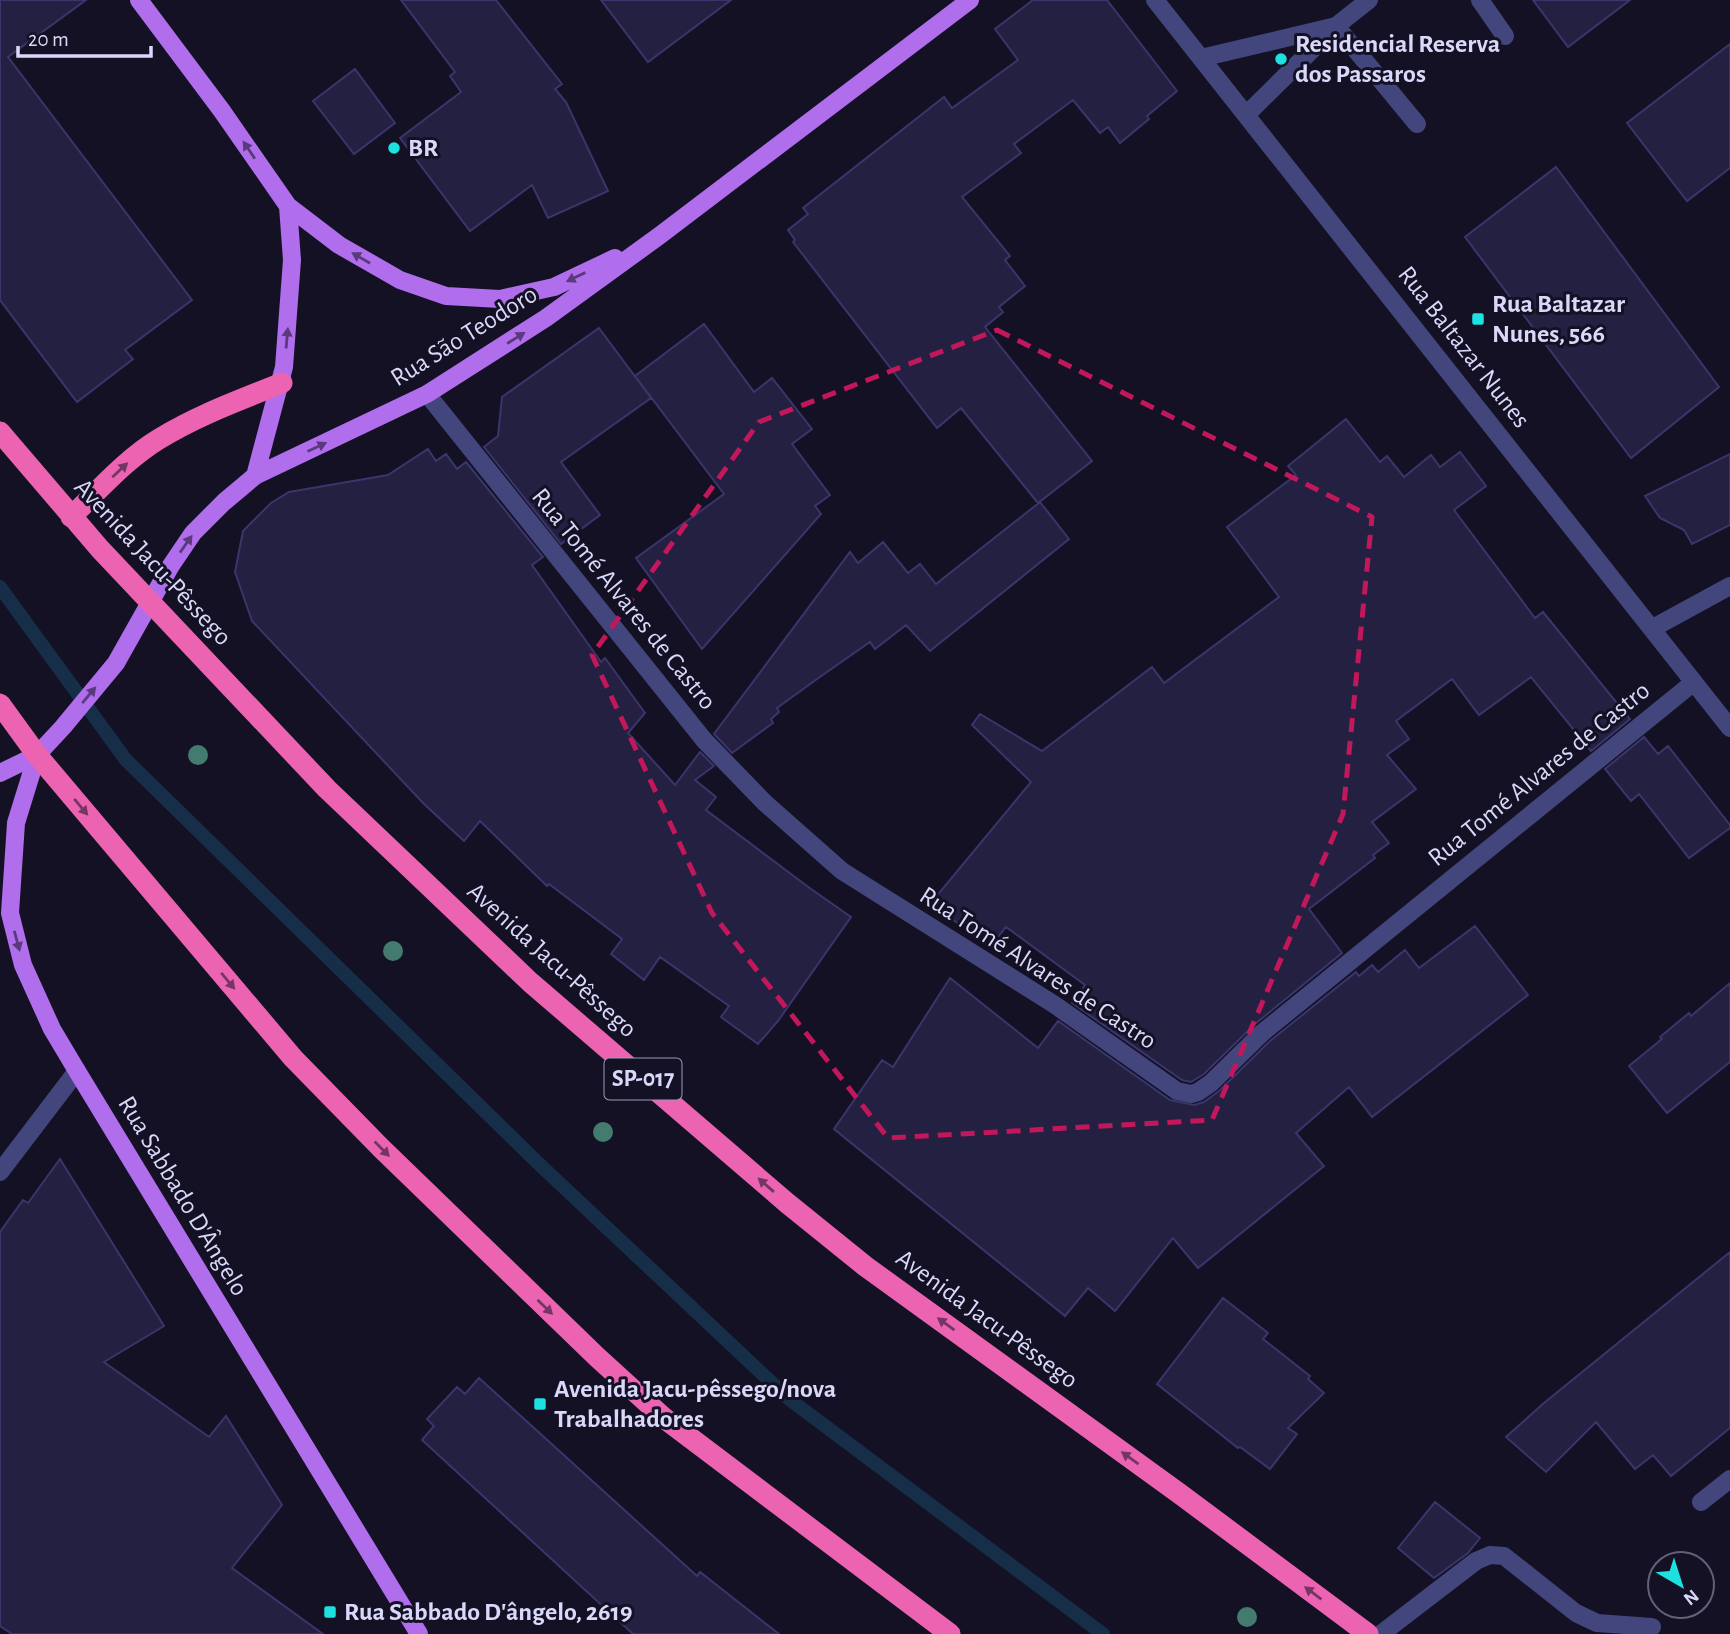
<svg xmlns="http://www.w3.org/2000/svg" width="1730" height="1634" font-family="'Alegreya Sans',sans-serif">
<rect width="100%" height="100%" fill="#131123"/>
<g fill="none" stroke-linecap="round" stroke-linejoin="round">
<path stroke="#172e48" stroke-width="14" d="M0,587L126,760L538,1163L789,1399L1103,1634"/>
</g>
<path fill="#232042" stroke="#3a356b" stroke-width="2" d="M0,0H86L8,57L192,300L125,350L133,359L77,402L0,300Z
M401,0H496L562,84L555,89L566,102L608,191L548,218L532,185L470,231L400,138L461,92L450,76L455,72Z
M601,0H731L648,62Z
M1033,0H1107L1177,91L1147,116L1149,119L1120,143L1108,127L1100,133L1073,100L1014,144L1021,153L962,197L1010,256L1005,260L1025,286L999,307L1003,312L985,327L1092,461L1038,503L961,408L937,428L793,242L795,240L788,230L808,214L803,208L944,97L952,108L1018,60L995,29Z
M1533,0H1630L1568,47Z
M1730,44V168L1687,201L1627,123Z
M355,69L395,123L354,154L313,101Z
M1556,167L1719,387L1631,458L1465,237Z
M704,324L754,392L772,378L812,429L792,444L830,495L815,506L821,514L702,649L636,558L724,494L635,376Z
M599,328L651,398L561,462L600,515L561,544L484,447L498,436L502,397Z
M1346,419L1380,462L1387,456L1404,477L1431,455L1440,467L1460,452L1486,486L1454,510L1535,618L1543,612L1630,719L1591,751L1531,677L1479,715L1452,679L1396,721L1409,739L1387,755L1416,789L1372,822L1389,843L1373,855L1375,858L1309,909L1342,953L1255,1024L1204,1074L1191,1082L1182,1080L1072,1003L1085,985L1006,927L991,946L930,904L1031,782L972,725L980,714L1042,751L1152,667L1164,683L1279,597L1227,527L1296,475L1288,466Z
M428,449L436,461L446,454L457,469L466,462L543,557L532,565L601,662L605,658L645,713L628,733L675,785L700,752L714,766L695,780L716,797L706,810L811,889L851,917L778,1021L758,1044L721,1017L729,1006L660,957L644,980L611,954L622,939L549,884L547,886L480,821L464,841L424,804L252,621L235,572L243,531L271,503L289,492L388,475Z
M1730,454V525L1692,544L1684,530L1660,518L1645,496Z
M1040,502L1069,539L930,651L906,625L875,649L870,642L817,679L777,708L779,712L771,719L773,723L732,753L714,734L850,552L858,563L883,542L908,573L920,564L936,584Z
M1644,737L1658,754L1668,746L1730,825V828L1689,858L1639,794L1631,801L1605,769Z
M1475,926L1528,995L1372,1117L1349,1087L1296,1133L1324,1166L1198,1268L1173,1238L1115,1311L1088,1288L1065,1316L834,1129L882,1060L893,1067L950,978L1038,1048L1058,1021L1170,1100L1194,1105L1204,1102L1219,1091L1270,1041L1356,972L1359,976L1372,965L1378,972L1405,950L1419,968Z
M1730,983V1062L1667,1113L1629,1066L1662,1039L1660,1037L1689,1013L1691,1016Z
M60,1159L164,1326L104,1362L209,1437L226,1416L282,1505L232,1568L323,1634H12L0,1626V1232L23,1200L28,1203Z
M1730,1252V1428L1671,1476L1653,1455L1635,1469L1596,1422L1546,1472L1506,1437L1544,1403Z
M1223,1298L1268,1333L1263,1339L1310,1376L1308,1379L1324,1393L1288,1428L1297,1434L1270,1469L1240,1447L1238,1448L1157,1384Z
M479,1378L697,1576L700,1572L779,1634H633L422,1440L434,1426L427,1419L457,1387L465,1394Z
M1435,1502L1480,1538L1468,1553L1434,1578L1398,1548Z"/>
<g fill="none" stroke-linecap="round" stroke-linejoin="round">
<path stroke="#42467c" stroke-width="18" d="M1155,0L1730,728
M1480,0L1505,36
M1201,58L1336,26L1369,0
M1246,115L1336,26L1417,124
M427,394L704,740L765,803L842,871L1055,1005L1177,1091L1191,1094L1198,1092L1211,1083L1262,1033L1694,682
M1653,628L1730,586
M0,1172L77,1071
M1701,1502L1730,1479
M1381,1634L1476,1561L1490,1555L1504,1556L1576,1613L1597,1623L1652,1627"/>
<path stroke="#b06dec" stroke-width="18" d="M139,0L222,111L288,206L339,245L400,280L446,296L500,299L554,287L615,258
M255,476L284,367L292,260L288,206
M37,755L16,823L10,913L23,965L52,1029L77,1071L419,1634
M0,773L37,755L63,727L116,663L170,567L193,533L224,502L255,476L427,394L546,318L659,236L970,0"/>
<path stroke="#eb63b1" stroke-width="21" d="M0,432L100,549L327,789L530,982L787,1203L865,1266L1180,1494L1368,1634
M71,517C99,490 126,459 159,439C198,415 240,400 282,383
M0,704L37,755L293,1058L381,1148L597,1357L664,1418L950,1634"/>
</g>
<g fill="#447b6f">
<circle cx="198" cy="755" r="10"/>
<circle cx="393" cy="951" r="10"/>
<circle cx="603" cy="1132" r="10"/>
<circle cx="1247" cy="1617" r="10"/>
</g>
<defs><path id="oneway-solid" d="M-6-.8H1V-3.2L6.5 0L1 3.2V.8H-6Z" transform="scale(1.75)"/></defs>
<g fill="#5a3a7d">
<use href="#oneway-solid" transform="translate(249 150) rotate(-124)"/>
<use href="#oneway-solid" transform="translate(361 258) rotate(-150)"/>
<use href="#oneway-solid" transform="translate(576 277) rotate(154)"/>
<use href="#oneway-solid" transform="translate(287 338) rotate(-85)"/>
<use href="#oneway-solid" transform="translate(516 338) rotate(-32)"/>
<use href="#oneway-solid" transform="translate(317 447) rotate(-25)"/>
<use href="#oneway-solid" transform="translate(186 544) rotate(-55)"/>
<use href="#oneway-solid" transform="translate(89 695) rotate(-50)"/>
<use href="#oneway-solid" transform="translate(17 941) rotate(75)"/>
</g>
<g fill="#743663">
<use href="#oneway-solid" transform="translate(120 470) rotate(-43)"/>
<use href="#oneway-solid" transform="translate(81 807) rotate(50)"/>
<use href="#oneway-solid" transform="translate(228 981) rotate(50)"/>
<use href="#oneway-solid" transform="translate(382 1149) rotate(45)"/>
<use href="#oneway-solid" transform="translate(766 1185) rotate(-139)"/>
<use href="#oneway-solid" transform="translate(545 1307) rotate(44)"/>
<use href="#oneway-solid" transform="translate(946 1324) rotate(-144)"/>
<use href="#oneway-solid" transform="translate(1130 1458) rotate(-144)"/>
<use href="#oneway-solid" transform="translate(1313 1593) rotate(-143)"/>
</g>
<path fill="none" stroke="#c2185b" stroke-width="5" stroke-dasharray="14 9" stroke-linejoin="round" d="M997,330L1372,517L1343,814L1212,1120L888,1138L712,913L592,655L759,422Z"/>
<g fill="#1de1e1" stroke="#131123" stroke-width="2.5">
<circle cx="1281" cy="59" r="7"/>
<circle cx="394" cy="148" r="7"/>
<rect x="1471" y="312" width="14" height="14" rx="3.5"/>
<rect x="533" y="1397" width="14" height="14" rx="3.5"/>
<rect x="323" y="1605" width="14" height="14" rx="3.5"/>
</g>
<g text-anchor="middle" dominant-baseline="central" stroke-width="6" stroke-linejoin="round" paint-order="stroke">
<rect fill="#131123" stroke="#9e9cba" stroke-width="2" x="604.5" y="1058.5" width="77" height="41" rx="5"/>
<g font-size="24" font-weight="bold" fill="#d9d8fa">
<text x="643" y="1079">SP-017</text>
</g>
<g font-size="26" font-weight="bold" fill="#d9d8fa" stroke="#131123" text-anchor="start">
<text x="1295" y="44">Residencial Reserva<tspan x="1295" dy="30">dos Passaros</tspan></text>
<text x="408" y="148">BR</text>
<text x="1492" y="304">Rua Baltazar<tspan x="1492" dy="30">Nunes, 566</tspan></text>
<text x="554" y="1389">Avenida Jacu-pêssego/nova<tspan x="554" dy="30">Trabalhadores</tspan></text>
<text x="344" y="1612">Rua Sabbado D'ângelo, 2619</text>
</g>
<g font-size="26" fill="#d9d8fa" stroke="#131123">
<text transform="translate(464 336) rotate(-32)">Rua São Teodoro</text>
<text transform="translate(1464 347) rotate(52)">Rua Baltazar Nunes</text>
<text transform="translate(153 562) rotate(47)">Avenida Jacu-Pêssego</text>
<text transform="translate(624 599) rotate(51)">Rua Tomé Alvares de Castro</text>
<text transform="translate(1539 774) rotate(-39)">Rua Tomé Alvares de Castro</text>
<text transform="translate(552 960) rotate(42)">Avenida Jacu-Pêssego</text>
<text transform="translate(1038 968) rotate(33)">Rua Tomé Alvares de Castro</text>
<text transform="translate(183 1196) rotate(59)">Rua Sabbado D'Ângelo</text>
<text transform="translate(987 1319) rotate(36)">Avenida Jacu-Pêssego</text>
</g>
</g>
<g transform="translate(1681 1585) rotate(141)"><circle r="33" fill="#131123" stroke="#626179" stroke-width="2"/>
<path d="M0-5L12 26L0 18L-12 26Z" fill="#1de1e1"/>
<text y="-10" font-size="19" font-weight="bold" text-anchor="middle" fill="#d9d8fa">N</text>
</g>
<path d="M18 46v10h133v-10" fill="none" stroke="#d9d8fa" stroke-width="3.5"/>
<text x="28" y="46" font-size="21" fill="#d9d8fa" stroke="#131123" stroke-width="5" paint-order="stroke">20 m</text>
</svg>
